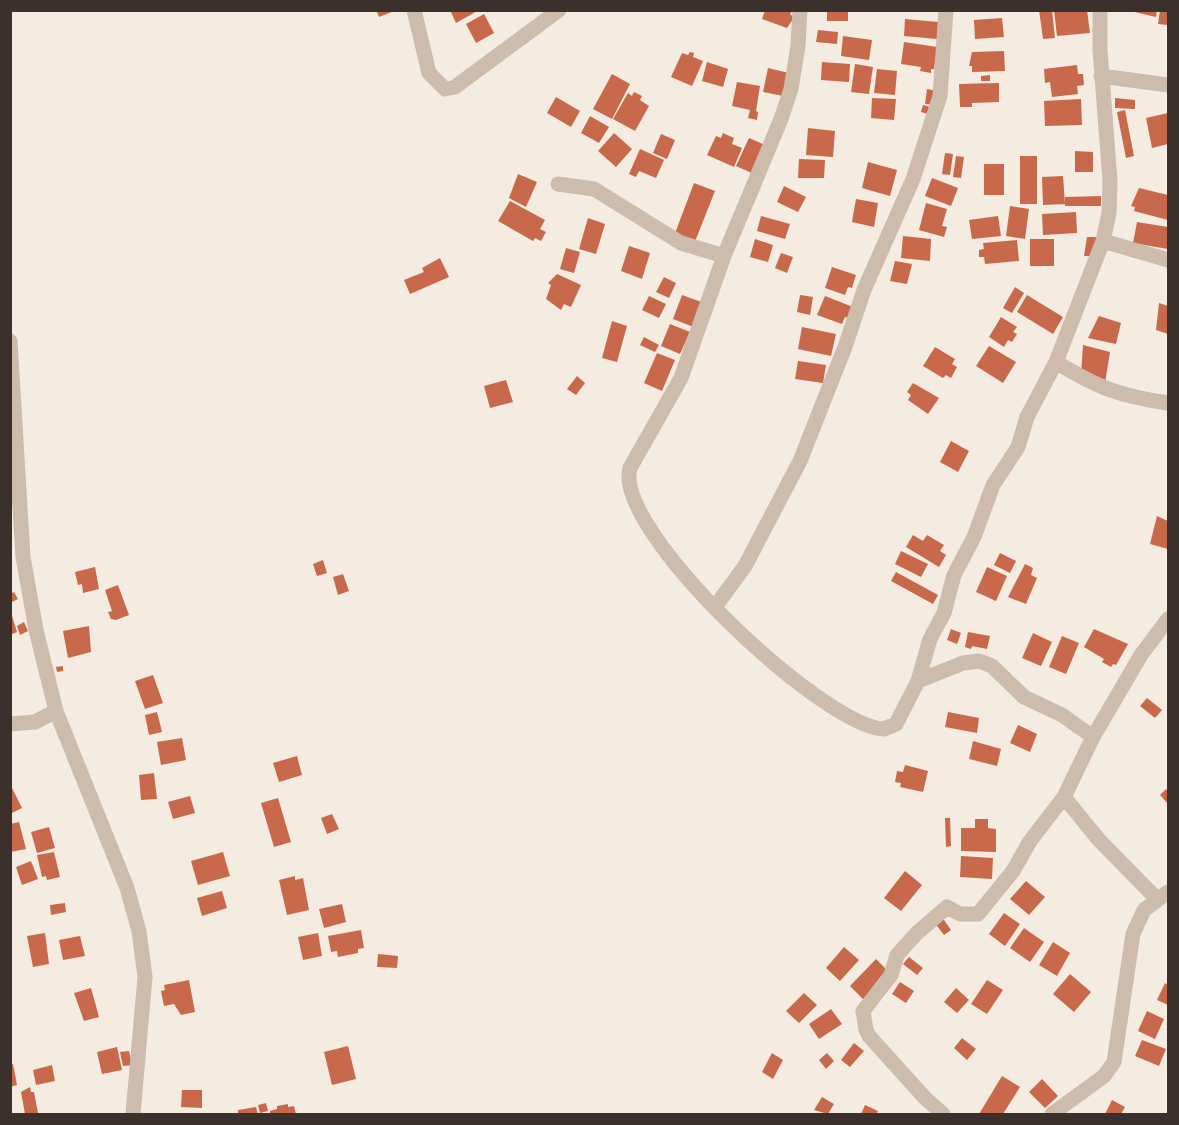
<svg xmlns="http://www.w3.org/2000/svg" width="1179" height="1125" font-family="Signika,sans-serif">
<rect width="100%" height="100%" fill="#f4ebe1"/>
<path fill="#c8694b" d="M376,10H394V11L379,17Z
M450,10H479L456,23Z
M765,10H792L790,15L795,16L787,28L762,19Z
M827,10H848V21H827Z
M1039,10H1052L1055,38L1043,39Z
M1054,10H1087L1090,33L1057,36Z
M1126,10H1157L1156,17Z
M1160,10H1168V25L1158,24Z
M484,14L494,33L476,43L466,24Z
M1002,18L1004,37L975,39L974,20Z
M905,19L938,22L937,39L904,36Z
M818,30L838,32L837,44L816,42Z
M843,36L872,40L869,60L841,56Z
M904,42L937,47L934,69H931V73L920,71L921,67L901,64Z
M1004,51L1005,71L972,72V66H969L972,52Z
M690,52L694,53L693,57L703,61L692,86L671,77L682,53L688,55Z
M707,62L728,69L723,87L702,81Z
M822,62L850,64L849,82L821,80Z
M855,64L873,67L869,94L851,92Z
M1077,65L1078,74H1083L1084,85L1077,86L1078,94L1052,97L1050,82L1045,83L1044,69Z
M768,68L793,74L788,97L763,92Z
M877,69L897,71L895,95L874,93Z
M612,74L630,84L612,119L593,109Z
M990,75V81H981V76Z
M737,82L760,86L756,111L758,112L757,120L748,118L750,110L732,106Z
M999,83V102L972,103V107H960L959,84Z
M927,89L937,91L935,105L925,104Z
M634,92L642,96L640,100L649,106L635,131L613,119L628,93L632,96Z
M556,97L580,111L571,127L547,113Z
M872,98L896,99L894,120L871,118Z
M1115,98L1135,100V109L1115,108Z
M1081,99L1082,125L1045,126L1044,101Z
M923,105L934,108L932,115L921,112Z
M1125,110L1134,156L1126,158L1117,112Z
M1168,113V144L1152,148L1146,118Z
M590,116L609,127L599,143L581,133Z
M808,128L835,131L833,157L806,155Z
M614,133L632,149L616,167L598,151Z
M723,133L734,138L732,144L742,148L734,167L707,155L716,136L721,138Z
M661,134L675,140L667,159L653,153Z
M749,138L770,147L754,174L736,166Z
M640,149L664,160L656,178L639,171L636,177L629,174Z
M1075,151L1093,152V172H1075Z
M945,153L953,154L950,175L942,174Z
M956,156L964,157L961,178L953,177Z
M1020,156H1037V204H1020Z
M799,159L825,160L824,178H798Z
M868,162L897,170L890,196L862,188Z
M984,164H1004V195H984Z
M518,174L537,182L526,207L509,198Z
M1063,176L1065,204L1043,205L1042,177Z
M932,178L958,188L951,206L925,196Z
M694,183L715,191L694,244L674,236Z
M784,186L806,197L798,212L777,202Z
M1139,188L1168,195V220L1134,211L1135,207L1131,206Z
M1101,196V206H1065V197Z
M856,199L878,203L874,227L852,222Z
M510,201L545,220L540,229L546,232L541,241L535,238L533,241L498,221Z
M926,203L947,209L942,226L947,227L944,237L919,230Z
M1010,206L1029,209L1025,239L1006,236Z
M1076,212L1077,233L1043,235L1042,214Z
M761,216L790,224L785,239L757,231Z
M998,216L1001,236L972,239L969,220Z
M588,218L605,224L596,254L579,249Z
M1137,222L1168,227V249L1133,243Z
M903,236L931,239L930,261L901,258Z
M1087,237H1098L1094,256H1084Z
M755,239L773,245L768,262L750,257Z
M1030,239H1054V266H1030Z
M1017,240L1019,261L985,264L984,257H979V250L984,249L983,243Z
M629,246L650,253L642,279L621,271Z
M566,248L580,252L574,273L560,269Z
M781,253L793,257L787,273L775,268Z
M440,258L449,277L410,294L404,280L424,272L422,268Z
M895,261L912,264L907,284L890,281Z
M832,267L856,275L852,288L848,287L845,295L825,288Z
M557,274L581,285L571,307L564,304L561,310L546,299L551,285L548,283Z
M664,277L676,283L669,298L656,292Z
M1015,287L1024,293L1012,313L1003,308Z
M682,295L707,304L696,328L673,319Z
M800,295L813,297L810,315L797,312Z
M1027,295L1063,317L1053,334L1017,312Z
M649,296L666,304L659,318L642,310Z
M825,296L853,307L848,318L845,317L842,324L817,315Z
M1159,303L1168,306V334L1156,330Z
M1099,316L1121,323L1116,344L1088,338Z
M1001,317L1017,327L1013,332L1017,334L1012,342L1008,340L1004,347L989,337Z
M612,321L627,326L617,362L602,358Z
M670,324L690,332L680,354L661,346Z
M802,327L836,334L831,356L798,349Z
M644,337L659,345L655,352L640,345Z
M1083,345L1110,352L1105,383L1081,374Z
M989,346L1016,362L1003,383L976,366Z
M935,347L955,359L952,364L957,367L951,378L946,375L943,378L923,366Z
M657,353L675,360L662,391L644,383Z
M798,361L826,365L823,383L795,379Z
M577,376L585,383L576,395L567,389Z
M506,380L513,402L490,408L484,386Z
M913,383L939,398L928,414L908,400L911,395L907,392Z
M951,441L969,451L958,472L940,462Z
M1157,516L1168,521V549L1150,544Z
M913,535L923,541L927,535L944,545L940,551L946,555L939,567L906,547Z
M901,551L928,564L921,577L895,564Z
M1000,553L1016,561L1010,573L994,565Z
M323,560L327,573L317,576L313,564Z
M1025,564L1033,568L1031,575L1037,578L1026,604L1008,597Z
M95,567L99,589L83,593L82,584L78,585L75,572Z
M987,567L1007,576L996,601L976,592Z
M896,572L938,595L933,604L891,581Z
M343,574L349,591L338,595L333,577Z
M118,585L129,615L116,620L111,619L108,612L112,611L105,590Z
M14,592L18,599L10,603V594Z
M10,609L17,632L10,635Z
M24,622L28,631L20,635L17,626Z
M89,626L91,652L68,658L63,631Z
M951,629L961,633L957,644L947,640Z
M1094,629L1128,644L1116,665L1113,664L1111,667L1102,662L1104,659L1084,647Z
M968,632L990,636L987,649L972,646L971,649L965,647Z
M1033,633L1052,642L1041,666L1022,658Z
M1062,636L1079,643L1066,674L1049,667Z
M63,666V671L57,672L56,667Z
M153,675L163,703L145,709L135,681Z
M1147,698L1162,710L1155,718L1140,706Z
M157,712L162,732L149,735L145,715Z
M948,712L979,718L977,733L945,727Z
M1018,725L1037,734L1030,752L1010,743Z
M182,738L186,760L161,765L157,742Z
M973,741L1001,749L997,766L969,759Z
M297,756L302,775L279,782L273,763Z
M905,765L928,771L923,792L900,787L901,783L895,782L897,771L903,772Z
M154,773L157,799L141,800L139,775Z
M12,788L22,808L10,814V789Z
M1166,789L1168,792V804L1160,795Z
M190,796L195,813L173,819L168,802Z
M278,798L291,842L274,847L261,803Z
M332,814L339,829L327,834L321,818Z
M945,818H950L951,846L946,847Z
M975,819H988V828L996,829V852L961,851V828H975Z
M19,822L26,849L10,852V824Z
M49,827L55,848L37,853L31,832Z
M54,852L60,877L47,880L46,876L42,877L37,855Z
M223,852L230,876L198,885L191,861Z
M961,856L993,858L992,879L960,877Z
M31,861L38,879L22,885L16,867Z
M905,871L922,885L901,911L884,898Z
M295,876V880L303,878L309,910L287,915L279,880Z
M1026,881L1045,897L1029,915L1010,899Z
M222,891L227,908L202,916L197,898Z
M65,903L66,912L51,915L50,905Z
M342,904L346,922L324,928L319,909Z
M1004,913L1020,924L1005,946L989,934Z
M942,917L951,930L944,935L934,922Z
M1024,928L1044,942L1030,962L1010,948Z
M361,930L364,948L358,949V953L338,957L337,951L331,952L328,936Z
M45,933L49,964L33,967L27,936Z
M318,933L322,956L303,960L298,937Z
M80,936L85,956L63,960L59,940Z
M1053,942L1070,953L1057,976L1039,965Z
M844,947L859,960L840,981L826,968Z
M378,954L398,956L397,968L377,967Z
M909,957L923,968L917,975L903,964Z
M876,959L891,974L864,1000L850,986Z
M1070,974L1091,992L1074,1012L1053,994Z
M189,980L195,1012L181,1015L174,1004L164,1006L161,991L165,990L164,985Z
M987,980L1003,990L987,1014L971,1004Z
M900,982L914,991L906,1003L892,994Z
M1165,983L1168,985V1005L1157,1000Z
M91,988L99,1017L84,1021L74,993Z
M956,988L969,1000L957,1013L944,1002Z
M804,993L817,1005L799,1023L786,1011Z
M831,1009L842,1024L819,1039L809,1024Z
M1147,1011L1164,1019L1155,1039L1138,1031Z
M962,1038L976,1049L967,1060L954,1048Z
M1142,1040L1166,1049L1159,1066L1135,1056Z
M854,1043L864,1051L850,1067L841,1060Z
M348,1046L356,1079L332,1085L324,1052Z
M117,1047L122,1070L102,1074L97,1052Z
M129,1051L132,1065L123,1066L120,1052Z
M772,1053L783,1060L773,1079L762,1072Z
M827,1053L834,1061L826,1069L819,1060Z
M10,1064H13L17,1085L10,1087Z
M52,1065L55,1081L36,1085L33,1070Z
M1002,1076L1020,1087L1003,1114H979Z
M1042,1079L1058,1096L1045,1108L1029,1092Z
M30,1087L31,1092H34L38,1113L25,1114L21,1092Z
M182,1090H202V1108L181,1107Z
M822,1097L834,1104L828,1114L814,1110Z
M1112,1100L1125,1107L1121,1114H1105Z
M266,1103L268,1111L260,1113L258,1105Z
M288,1104V1107L294,1106L296,1114H270V1111L277,1109V1106Z
M865,1105L878,1111L876,1114H861Z
M256,1107L258,1114H238V1110Z"/>
<g fill="none" stroke-linecap="round" stroke-linejoin="round">
<path stroke="#cdbbac" stroke-width="15" d="M414,10L429,73L445,89L455,87L559,10
M800,10L798,46L791,89L781,119L724,256L681,378L630,468C612,529 822,726 884,729L896,724L918,681L930,639L944,613L954,575L974,537L993,485L1018,447L1027,417L1056,362L1103,241L1109,213L1110,181L1100,50V10
M1101,76L1168,85
M558,184L594,189L681,243L724,256
M1103,241L1168,260
M10,341L23,557L36,630L56,711L127,888L139,931L145,977L133,1114
M1056,362C1098,388 1120,396 1168,403
M715,607L745,566L800,461L845,347L864,290L913,179L940,96L946,10
M918,681L963,663L979,661L992,666L1024,697L1062,715L1093,737
M10,724L35,722L56,711
M1064,797L1099,840L1157,899
M943,1114L925,1098L869,1036L866,1030L863,1011L891,975L897,955L917,933L947,907L960,914H978L1013,871L1030,841L1064,797L1093,737L1141,655L1168,619
M1052,1114L1104,1076L1114,1062L1133,934L1144,910L1168,892"/>
</g>
<rect width="1179" height="1125" fill="none" stroke="#3b302b" stroke-width="24"/>
</svg>
